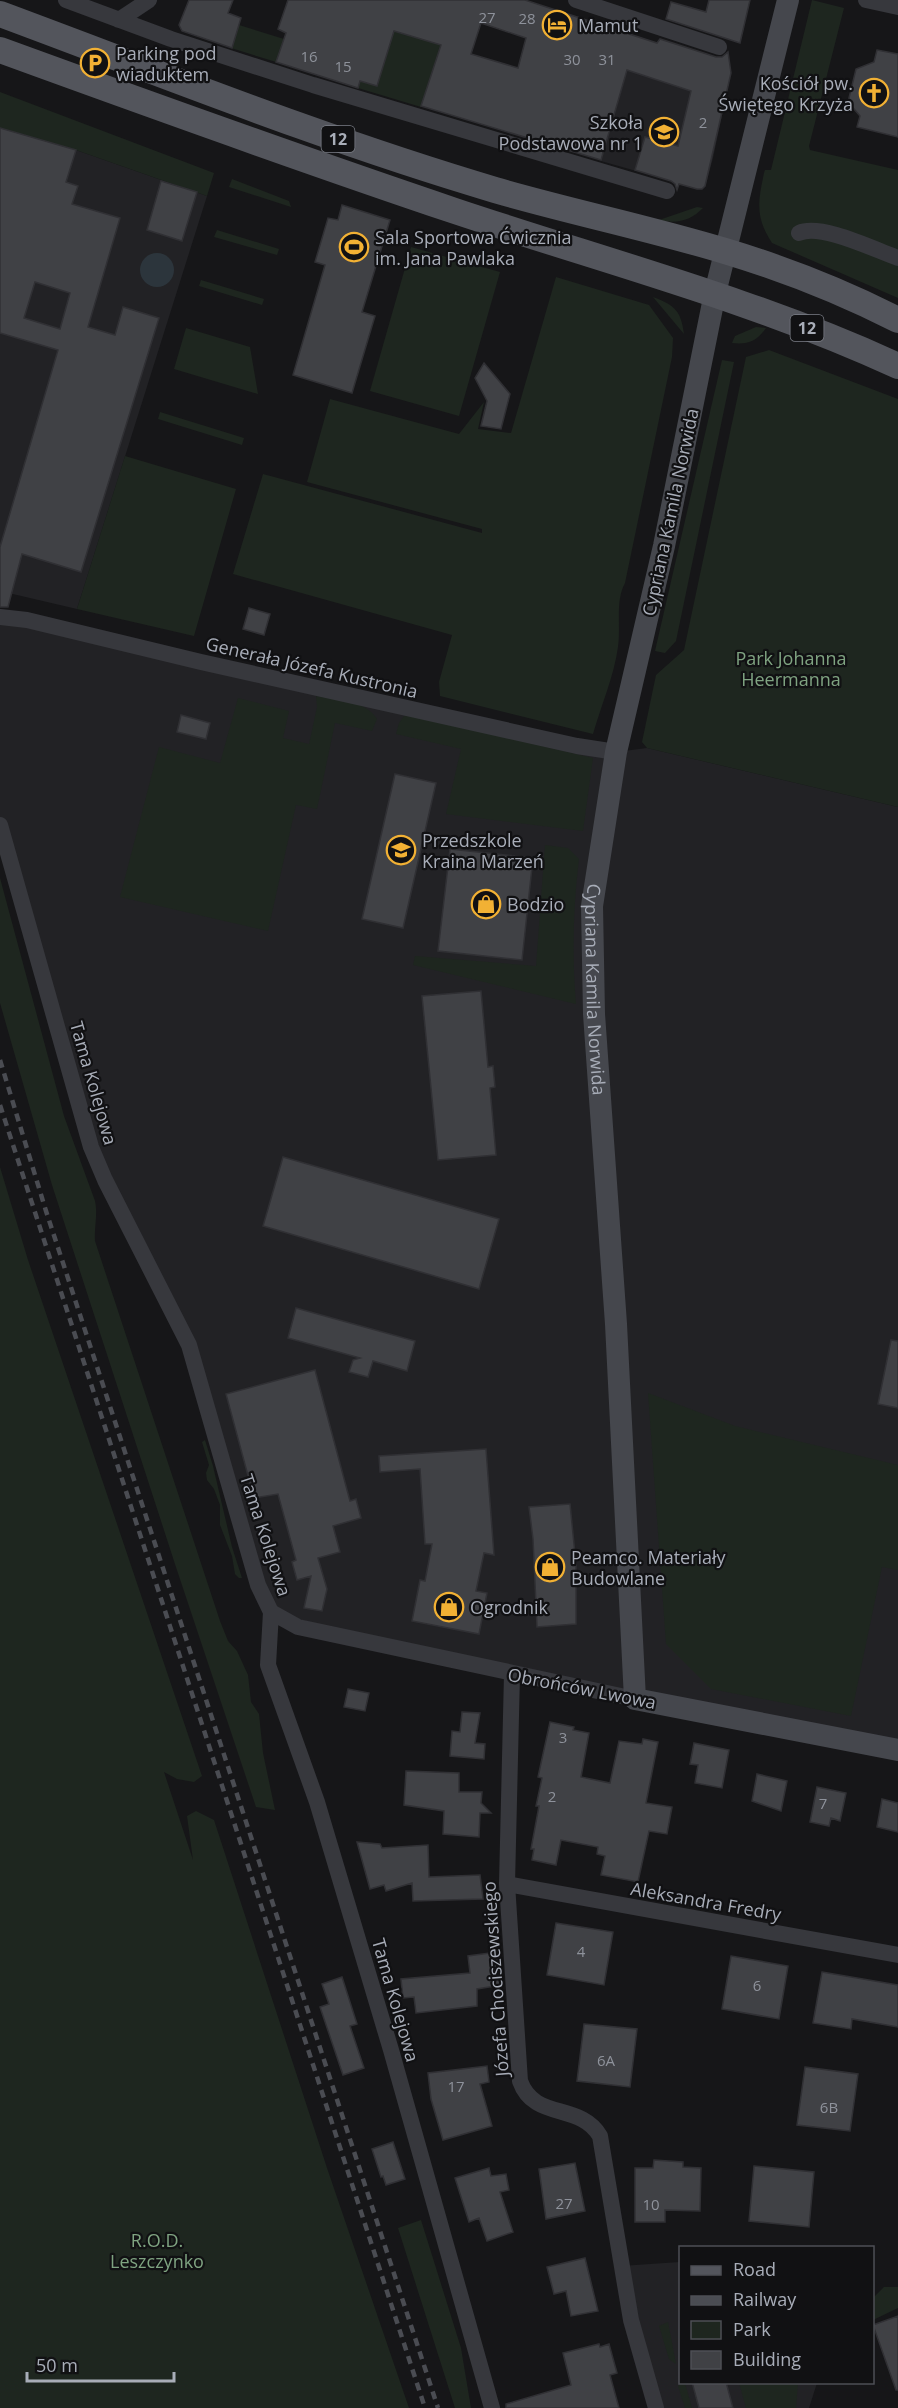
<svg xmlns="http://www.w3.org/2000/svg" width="898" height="2408" font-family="'Open Sans',sans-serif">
<rect width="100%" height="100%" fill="#161618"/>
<path fill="#222225" d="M637,36L730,67L731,73L713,158L706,184L700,189L601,161Z
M0,128L76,150L207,196L77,609L0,591Z
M0,617L616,752L647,748L898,807V1750L512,1674L271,1612L189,1345L105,1180L0,825Z
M680,2262V2382L817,2383L809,2408H656L621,2266Z"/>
<path fill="#1e261f" d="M812,0L844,8L809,146L810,150L898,170V298L772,243C755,217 758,202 764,173L765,170H771Z
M239,25L284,39L276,62L231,48Z
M394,31L441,45L421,107L358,88L360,81L377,86Z
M0,92L214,173L207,196L76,150L0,128Z
M232,179L289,201L291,207L229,187Z
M697,207L703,208C690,221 677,224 659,220Z
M217,230L279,249L277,255L214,237Z
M411,247L500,272L459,416L370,391Z
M556,277L649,305L673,338L672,357L625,583C615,601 621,626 618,647C614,676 601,706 593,734L440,696L439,682L452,635L233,574L263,474L482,533V529L307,482L330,399L459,434L484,402L478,429L511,433Z
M201,280L264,299L262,305L199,286Z
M653,297C675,305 681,311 684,334Z
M756,327L766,328C757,341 748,345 732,343L735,336Z
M186,328L250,347L258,394L174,369Z
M769,350L898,399V807L647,748L642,742L656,675L684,650L746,357Z
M722,360L734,362L676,641L665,653L655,651Z
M160,412L244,438L242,445L158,419Z
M125,456L236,489L194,636L77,609Z
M316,696C336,700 366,700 377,719L372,731L335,723L317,809L296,805L268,931L120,897L159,747L220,763L238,698L289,711L283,738L309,744L317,707Z
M404,716L419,717L593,758L583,831L446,814L461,749L396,734L399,723Z
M545,845L568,848L579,859C573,908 572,956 576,1004L413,965L415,956L536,966Z
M0,878L64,1116L95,1201C98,1215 94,1227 95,1241L220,1621L228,1641L237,1651L248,1675L251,1702L259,1714L263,1753L275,1810L256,1807L174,1561L52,1185L0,1003Z
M0,1167L28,1260L202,1776L194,1782L177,1779L164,1772L193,1860L187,1816L196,1811L214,1820L327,2168L409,2408H0Z
M648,1393L735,1426L898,1465V1570L882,1567L851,1716L711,1689L666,1644Z
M205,1440L213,1466L232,1547L242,1578H239L235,1574L232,1556L220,1525V1505L214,1489L207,1480L206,1473L209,1465L202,1442Z
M421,2220L461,2348L471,2408H455L398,2228Z
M884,2287H898V2308L873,2320V2298Z
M668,2322L676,2364L669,2359L659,2326Z
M681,2383H685L692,2408H685L678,2386Z
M739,2383H798L796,2408H746Z"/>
<path fill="#2c353c" d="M140 270a17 17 0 1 1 34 0a17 17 0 1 1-34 0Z"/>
<path fill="#404145" stroke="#303034" stroke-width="1.5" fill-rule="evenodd" d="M189,0H233L228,13L241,18L232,48L182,31L179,25Z
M288,0H525L657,43L660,39L716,57H722L728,52L731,73L705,186L702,189H697L679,184L677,190L675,184L671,181L635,170L645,137L678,146L691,91L627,70L601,160L421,106L441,45L394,31L377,86L360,81L358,88L276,62L286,33L278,29ZM481,23L526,38L518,68L471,54Z
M709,0H750L740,43L666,19L671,2L706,12Z
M877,50L898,54V137L857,127L860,116L848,102L856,69L874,62Z
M0,128L76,150L66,182L78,186L72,204L120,218L88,327L115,335L123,307L159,318L81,572L22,554L8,607H0V547L58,350L0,333ZM35,282L70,293L60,329L24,318Z
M161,181L197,192L182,241L147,230Z
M342,205L390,220L362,312L375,316L352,393L293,375L325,265L315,262L328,218L338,220Z
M484,363L510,394L501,429L481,426L487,401L475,378Z
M249,608L270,614L264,635L243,629Z
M181,715L210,723L206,739L177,732Z
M395,774L436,783L403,928L362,919Z
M450,849L533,858L522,960L438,951Z
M481,991L488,1067L493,1066L495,1087L490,1088L496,1155L438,1160L422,996Z
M283,1157L499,1219L479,1289L263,1226Z
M296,1308L415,1341L407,1371L373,1361L368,1377L349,1372L353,1360L360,1358L288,1338Z
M891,1340L898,1341V1408L878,1404Z
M315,1370L350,1501L356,1499L361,1518L333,1526L340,1552L318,1558L327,1589L322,1611L304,1608L311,1576L297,1580L292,1562L296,1560L278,1494L254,1498L226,1394Z
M486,1449L494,1555L484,1553L476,1591L487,1593L479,1634L412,1621L420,1580L425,1581L432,1544H425L420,1469L380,1472L379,1456Z
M570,1504L576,1564V1624L537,1627L533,1539L529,1507Z
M348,1689L369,1693L365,1711L344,1707Z
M462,1712L480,1713L475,1743L485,1744L484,1759L450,1756L452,1731L460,1732Z
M550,1722L574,1727L573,1730L589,1733L581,1777L610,1783L619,1741L642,1744L643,1739L658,1742L646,1803L672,1807L667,1834L649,1831L638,1882L601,1875L605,1856L597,1854L598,1847L561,1840L556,1865L532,1860L534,1849H531L539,1806H536L542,1778L538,1777Z
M694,1743L729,1750L722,1788L695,1783L698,1765L690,1764Z
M406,1771L459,1773V1792H482L481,1803L491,1813H480L479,1837L443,1834L444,1811L404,1805Z
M757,1774L787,1781L781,1811L752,1801Z
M817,1787L846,1793L840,1821L831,1818L829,1826L810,1822Z
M882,1799L898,1803V1832L877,1827Z
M357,1842L380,1844L382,1848L428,1845L429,1877L480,1875L483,1899L413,1901L412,1883L386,1891L384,1885L370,1889Z
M556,1923L613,1932L604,1985L547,1975Z
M497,1952L502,1985L477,1989V2006L416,2013L414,1997L403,1998L401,1979L470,1973L468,1956Z
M731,1956L788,1966L779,2019L722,2009Z
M822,1972L898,1985V2027L852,2019L851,2029L813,2023Z
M342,1977L357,2024L350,2026L364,2068L343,2075L320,2007L329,2004L322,1984Z
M584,2024L637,2029L630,2087L577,2081Z
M487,2066L489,2082L480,2084L492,2126L443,2140L431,2099L428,2073Z
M805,2067L858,2074L850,2131L797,2125Z
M393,2142L405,2179L386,2185L383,2176L381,2177L372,2149Z
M654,2160L683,2162V2167L701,2168L700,2211L665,2210V2222H635V2168H653Z
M575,2163L585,2211L546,2219L539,2169Z
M754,2166L814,2172L809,2227L749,2221Z
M489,2168L491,2176L506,2174L509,2190L500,2192L513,2232L487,2241L479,2218L469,2222L455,2178Z
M585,2258L598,2311L571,2316L566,2291L554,2294L547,2267Z
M898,2316V2390H896L873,2325Z
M599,2344L600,2347L609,2344L617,2373L610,2375L619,2408H506V2404L571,2385L563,2353Z
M692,2382H726L733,2408H699Z"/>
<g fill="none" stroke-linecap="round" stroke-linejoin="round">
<path stroke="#37383d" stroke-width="16" d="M66,0L171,39L313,85L667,191
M576,0L719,47
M866,0L898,7
M119,20L149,0
M799,233C821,223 875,250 898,258
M0,617L27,620L201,662L577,746L616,752
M0,825L91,1147L105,1180L189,1345L258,1585L271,1612L268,1665L317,1802L391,2050L492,2408
M271,1612L298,1627L635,1699
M512,1674L507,1884L520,2081C534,2121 580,2102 600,2136L631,2320L656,2408
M507,1884L898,1955"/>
<path stroke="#45474d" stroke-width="22" id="s1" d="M788,0L715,293L664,546L616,752L592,906L594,1014L616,1324L635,1699L898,1750"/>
<path stroke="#53555c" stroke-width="26" d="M0,14C164,75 326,140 495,190C571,212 649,228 725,251C785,269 843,292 898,320
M0,50C151,105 303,160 455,211C604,261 755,300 898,366"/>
<path stroke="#4a4c52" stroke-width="4.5" stroke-dasharray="8 6" stroke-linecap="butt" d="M0,1060L46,1211L438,2408
M0,1105L425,2408"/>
</g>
<defs>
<g id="hotel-ring" transform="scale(1.5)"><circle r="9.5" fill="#111113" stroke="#f2b134" stroke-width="1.5"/><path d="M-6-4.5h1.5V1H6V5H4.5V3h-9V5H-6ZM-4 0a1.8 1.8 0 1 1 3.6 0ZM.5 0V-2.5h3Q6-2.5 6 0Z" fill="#f2b134"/></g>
<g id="parking-ring" transform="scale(1.5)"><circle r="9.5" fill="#111113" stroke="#f2b134" stroke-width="1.5"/><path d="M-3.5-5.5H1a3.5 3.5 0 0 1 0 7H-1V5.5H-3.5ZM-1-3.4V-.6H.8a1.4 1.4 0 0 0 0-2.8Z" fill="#f2b134"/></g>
<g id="church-ring" transform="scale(1.5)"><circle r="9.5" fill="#111113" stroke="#f2b134" stroke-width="1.5"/><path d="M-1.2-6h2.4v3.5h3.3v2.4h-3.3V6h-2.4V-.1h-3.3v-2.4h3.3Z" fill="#f2b134"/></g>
<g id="school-ring" transform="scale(1.5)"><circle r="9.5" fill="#111113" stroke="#f2b134" stroke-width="1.5"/><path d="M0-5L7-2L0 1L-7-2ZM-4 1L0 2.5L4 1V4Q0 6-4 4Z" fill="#f2b134"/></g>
<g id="stadium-ring" transform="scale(1.5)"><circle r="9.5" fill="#111113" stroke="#f2b134" stroke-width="1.5"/><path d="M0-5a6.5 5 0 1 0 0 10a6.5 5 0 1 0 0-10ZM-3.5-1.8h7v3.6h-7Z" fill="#f2b134"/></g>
<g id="shop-ring" transform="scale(1.5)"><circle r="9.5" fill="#111113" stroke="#f2b134" stroke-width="1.5"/><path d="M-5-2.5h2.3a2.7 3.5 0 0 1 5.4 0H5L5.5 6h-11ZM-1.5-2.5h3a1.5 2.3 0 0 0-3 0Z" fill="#f2b134"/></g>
</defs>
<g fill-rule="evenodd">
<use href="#hotel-ring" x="557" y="25"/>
<use href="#parking-ring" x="95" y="63"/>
<use href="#church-ring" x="874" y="93"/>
<use href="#school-ring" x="664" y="132"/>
<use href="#stadium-ring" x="354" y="247"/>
<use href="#school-ring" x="401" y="850"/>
<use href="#shop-ring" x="486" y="904"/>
<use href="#shop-ring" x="550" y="1567"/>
<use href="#shop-ring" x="449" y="1607"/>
</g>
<g text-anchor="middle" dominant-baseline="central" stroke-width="4.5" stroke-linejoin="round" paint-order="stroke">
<g font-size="15" fill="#8e929b">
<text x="487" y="17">27</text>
<text x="527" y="18">28</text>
<text x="309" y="56">16</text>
<text x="572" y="59">30</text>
<text x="607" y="59">31</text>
<text x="343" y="66">15</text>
<text x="703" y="122">2</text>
<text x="563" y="1737">3</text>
<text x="552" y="1796">2</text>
<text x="823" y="1803">7</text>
<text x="581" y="1951">4</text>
<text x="757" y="1985">6</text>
<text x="606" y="2060">6A</text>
<text x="456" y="2086">17</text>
<text x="829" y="2107">6B</text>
<text x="564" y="2203">27</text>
<text x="651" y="2204">10</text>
</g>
<g fill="#111113" stroke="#7b7e86" stroke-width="1.5">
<rect x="321.5" y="126" width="33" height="26" rx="4.5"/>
<rect x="790.5" y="315" width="33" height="26" rx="4.5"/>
</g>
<g font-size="16" font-weight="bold" fill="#a8adb8">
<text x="338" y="139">12</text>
<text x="807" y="328">12</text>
</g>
<g font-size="18" fill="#a8adb8" stroke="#111113" text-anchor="start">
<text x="578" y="25">Mamut</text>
<text x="116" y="53">Parking pod<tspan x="116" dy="21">wiaduktem</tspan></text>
<text x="853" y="83" text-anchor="end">Kościół pw.<tspan x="853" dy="21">Świętego Krzyża</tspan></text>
<text x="643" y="122" text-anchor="end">Szkoła<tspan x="643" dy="21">Podstawowa nr 1</tspan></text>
<text x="375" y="237">Sala Sportowa Ćwicznia<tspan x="375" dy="21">im. Jana Pawlaka</tspan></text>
<text x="422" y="840">Przedszkole<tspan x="422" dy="21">Kraina Marzeń</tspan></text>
<text x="507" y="904">Bodzio</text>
<text x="571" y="1557">Peamco. Materiały<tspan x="571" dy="21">Budowlane</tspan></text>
<text x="470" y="1607">Ogrodnik</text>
</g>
<g font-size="18" fill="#a8adb8" stroke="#111113">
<text transform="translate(670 512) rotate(-78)">Cypriana Kamila Norwida</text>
<text transform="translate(312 667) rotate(13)">Generała Józefa Kustronia</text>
<text stroke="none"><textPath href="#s1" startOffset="1011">Cypriana Kamila Norwida</textPath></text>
<text transform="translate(94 1083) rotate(74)">Tama Kolejowa</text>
<text transform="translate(266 1535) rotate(72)">Tama Kolejowa</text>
<text transform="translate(582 1688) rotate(11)">Obrońców Lwowa</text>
<text transform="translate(706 1901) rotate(10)">Aleksandra Fredry</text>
<text transform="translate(495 1979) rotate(-94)">Józefa Chociszewskiego</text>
<text transform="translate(396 2000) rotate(74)">Tama Kolejowa</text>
</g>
<g font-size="18" fill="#7fa381" stroke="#111113">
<text x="791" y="658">Park Johanna<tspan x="791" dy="21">Heermanna</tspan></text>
<text x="157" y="2240">R.O.D.<tspan x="157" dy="21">Leszczynko</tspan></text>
</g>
</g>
<rect x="679" y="2246" width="195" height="138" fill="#111113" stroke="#4d4f55" stroke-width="1.5"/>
<rect x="691" y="2266" width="30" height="9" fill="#53555c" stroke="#4d4f55" stroke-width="1.5"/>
<text x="733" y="2276" font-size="18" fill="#a8adb8">Road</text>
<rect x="691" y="2296" width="30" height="9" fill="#4a4c52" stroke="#4d4f55" stroke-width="1.5"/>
<text x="733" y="2306" font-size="18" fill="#a8adb8">Railway</text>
<rect x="691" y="2321" width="30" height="18" fill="#1e261f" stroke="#4d4f55" stroke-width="1.5"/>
<text x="733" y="2336" font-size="18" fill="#a8adb8">Park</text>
<rect x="691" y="2351" width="30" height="18" fill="#404145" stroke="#4d4f55" stroke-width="1.5"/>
<text x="733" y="2366" font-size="18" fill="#a8adb8">Building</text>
<path d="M27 2372v9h147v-9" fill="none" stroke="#a8adb8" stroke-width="3"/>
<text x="36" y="2372" font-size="18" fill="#a8adb8" stroke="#111113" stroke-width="4.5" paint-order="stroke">50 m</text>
</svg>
